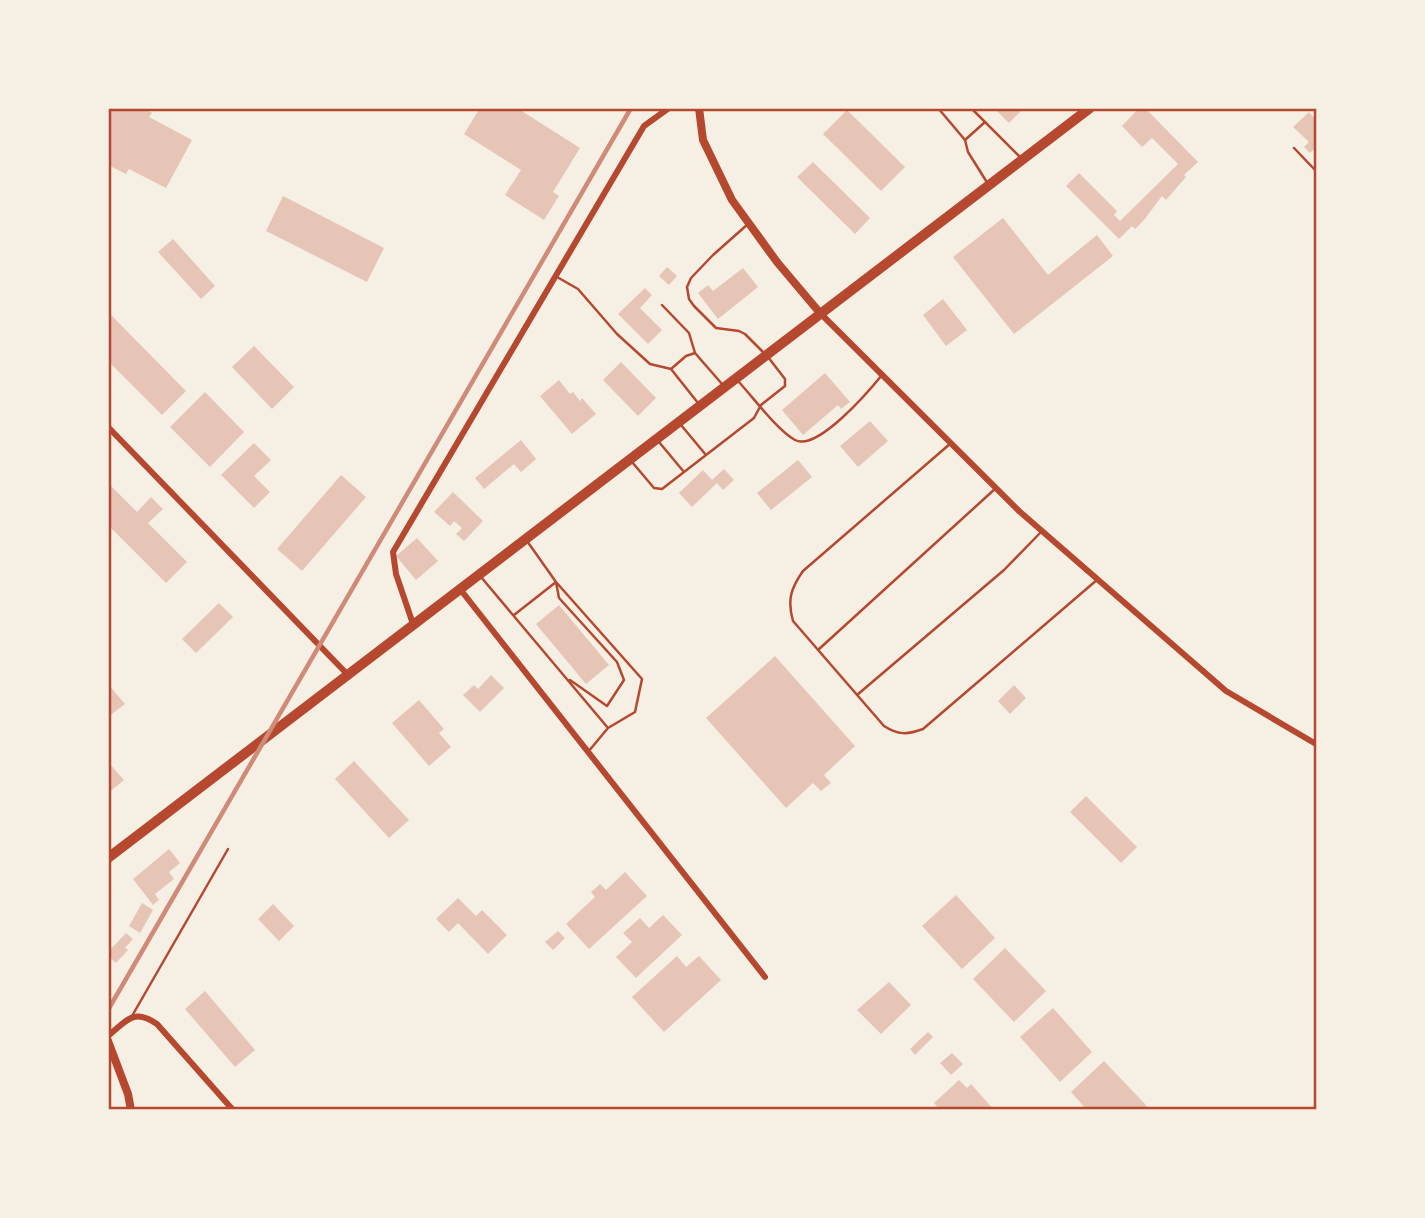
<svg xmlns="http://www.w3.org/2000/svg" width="1425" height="1218" font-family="'Source Sans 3',sans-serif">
<rect width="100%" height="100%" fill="#f6efe4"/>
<path fill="#e6c5b7" d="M108,108H144L152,113L149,117L192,140L166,188L129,169L126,174L108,165Z
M480,108H517L580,148L553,192L559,196L544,220L505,195L521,170L464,134Z
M994,108H1024L1009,123Z
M1139,108H1145L1198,162L1184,175L1186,177L1166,200L1162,196L1144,220L1135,229L1132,226L1119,239L1066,186L1079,173L1117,211L1114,215L1120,221L1178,164L1152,138L1142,147L1122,126Z
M847,110L905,167L881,191L823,134Z
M1309,112L1316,120V151L1314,149L1310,153L1304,147L1309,142L1293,127Z
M813,162L870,218L855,234L797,177Z
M283,196L384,248L367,282L266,231Z
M1003,218L1048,275L1097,235L1113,256L1014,334L953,257Z
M173,239L215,286L201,299L158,252Z
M667,267L677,276L669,285L659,276Z
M743,268L758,287L718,319L698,293L708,285L713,291Z
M645,288L652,295L640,308L662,330L648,344L618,314Z
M943,299L967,330L946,346L923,315Z
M108,312L186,391L162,415L108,361Z
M254,346L294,387L272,409L232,367Z
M621,362L656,398L638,416L603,380Z
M825,373L850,402L841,409L838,405L803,435L782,410Z
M559,380L570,394L573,392L580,401L582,398L596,414L572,434L540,396Z
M205,392L244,432L210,467L170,427Z
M870,421L888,441L858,467L840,446Z
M521,440L536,459L521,472L514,464L484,489L475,478Z
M254,443L271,460L254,476L270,492L254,508L221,475Z
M798,460L812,477L771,510L757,493Z
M724,469L734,480L723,490L717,483L692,507L679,493L703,470L712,480Z
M341,475L366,497L302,571L277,549Z
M108,483L137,512L151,497L163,509L148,523L187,562L166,583L108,525Z
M453,492L483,521L464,541L456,534L462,528L454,521L450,526L434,512Z
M417,538L438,561L416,580L396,556Z
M219,603L233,617L196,653L182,639Z
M559,605L609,665L586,684L536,624Z
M775,656L855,746L824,775L831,783L821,791L813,783L786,808L706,718Z
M491,675L504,688L480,712L463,695L474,685L478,689Z
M108,684L125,704L108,717Z
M1014,685L1026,698L1010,714L998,701Z
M419,700L444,729L439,733L451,747L429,766L392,723Z
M354,761L409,820L389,838L335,779Z
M108,762L124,780L108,793Z
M1086,796L1137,847L1121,863L1070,812Z
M169,849L180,863L169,872L174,879L155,894L159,900L153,905L133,879Z
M625,872L647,896L589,949L566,924L595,897L591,892L600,884L606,890Z
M956,895L995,938L962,969L922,926Z
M458,898L476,916L482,910L507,935L488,954L458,923L449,932L436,919Z
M142,903L153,910L140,933L129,926Z
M273,904L294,926L279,941L258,919Z
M663,915L682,935L636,978L616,957L632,942L623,933L640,918L649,928Z
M558,931L565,938L553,950L545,942Z
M126,933L133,939L125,948L128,950L116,963L108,956V952Z
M1005,948L1046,991L1014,1022L973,979Z
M677,956L686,967L699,956L721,980L664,1032L632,997Z
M889,982L911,1005L881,1034L857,1010Z
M205,991L255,1050L235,1067L185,1009Z
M1053,1008L1092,1052L1060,1082L1020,1037Z
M928,1032L933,1037L915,1055L910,1049Z
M952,1053L963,1064L951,1075L940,1063Z
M1104,1061L1145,1104L1148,1110H1087L1071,1092Z
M959,1080L967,1088L971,1084L994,1110H940L934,1103Z"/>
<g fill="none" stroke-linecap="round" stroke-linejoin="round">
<path stroke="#b5482f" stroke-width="2.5" d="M938,108L965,140L968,152L988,184
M971,108L1020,157
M965,140L985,122
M1294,148L1316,171
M748,224L713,255L691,278L687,287L689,299L694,306L716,328L739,331L745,334L763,352
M557,277L578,289L617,334L650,364L671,369L698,403
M662,305L689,333L695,353
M671,369L686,356L695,353L722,384
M738,381C752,396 778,431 795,440C817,452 869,391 882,375
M681,425L706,455
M659,442L684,472
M951,443L803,571C791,588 787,600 793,621L884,726C898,735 907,735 923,729L1098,579
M632,462L654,488L662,489L754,418L761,405L785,386V379L768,357
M481,577L608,728L635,712L642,679L556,582L527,541
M514,615L556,582L559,598L617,662L624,680L607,706L570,680
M818,650L996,488
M857,695L1004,570L1042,531
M588,752L608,728
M132,1016L228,849"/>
<path stroke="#b5482f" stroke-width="6" d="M820,313L1019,511L1226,691L1316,744
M108,427L349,676
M460,589L765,977
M413,624L396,574L393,552L644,126L669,108
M108,1036C127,1020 134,1008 157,1024L233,1110"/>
<path stroke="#b5482f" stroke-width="8" d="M699,108L703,140L732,200L777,262L820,313
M108,1041L128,1094L131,1110"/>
<path stroke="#b5482f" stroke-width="10" d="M108,858L1090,108"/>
<path stroke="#cf8b77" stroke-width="4.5" d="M108,1010L631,108"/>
</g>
<rect width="1425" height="1218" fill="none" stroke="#f6efe4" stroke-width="220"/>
<rect x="110" y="110" width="1205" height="998" fill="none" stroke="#b5482f" stroke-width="2.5"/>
</svg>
